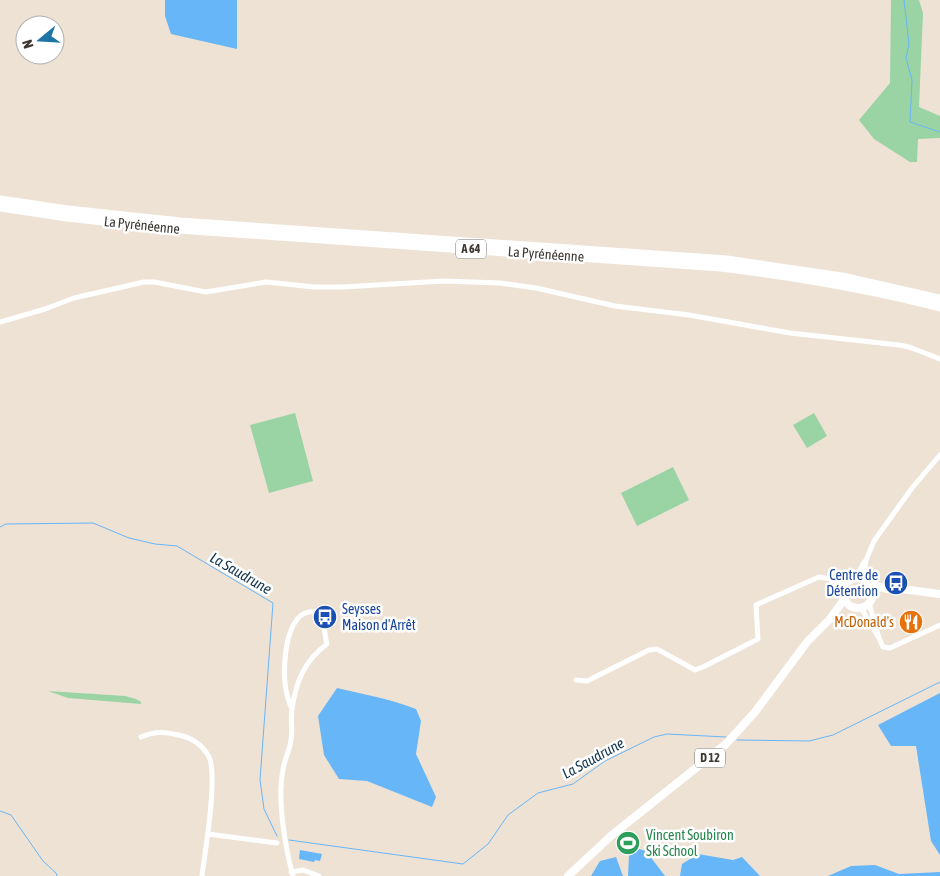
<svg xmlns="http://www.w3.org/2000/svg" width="940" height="876" font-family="'Asap Condensed',sans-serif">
<rect width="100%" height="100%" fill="#eee2d5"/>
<path fill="#9ad3a4" d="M891,0H919L923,13L919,107L940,116V138L918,139L917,162H910L874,139L859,120L890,83Z
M295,413L313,481L269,493L250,425Z
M814,413L827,436L807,448L793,425Z
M673,467L689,500L637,526L621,493Z
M48,691L125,696L136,699L141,702V704L68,698Z"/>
<path fill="#67b6f8" d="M165,0H237V49L171,34L165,16Z
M337,688C363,694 390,699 416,709L421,721L416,754L436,797L432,807L367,781L339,779L324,755L318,716Z
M940,693V855L931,841L916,746H891L878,725Z
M639,849L646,851L665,876H628L629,855Z
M300,850L322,854L320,861L315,860L314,862L299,859Z
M698,854L733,860L742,857L760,876H680L682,864Z
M616,857L623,876H591L600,861Z
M875,865L899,874L940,872V876H828L851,866Z"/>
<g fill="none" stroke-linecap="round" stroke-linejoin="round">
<path stroke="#67b6f8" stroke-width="1" d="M904,0L909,44L906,58L912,80L910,122L940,132
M0,527L6,524L93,523L129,538L155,544L177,546L273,603L260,780L264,809L277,836
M737,740L809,741L833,735L940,682
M0,811L11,815L43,861L56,873L57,876
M289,840L463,864L488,844L508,815L538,793L573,784L605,761L654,737L667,734L726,737"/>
<path stroke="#fff" stroke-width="5" d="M0,322L45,309L74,298L144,282H154L206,292L266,282L314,287H343L443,281L500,283L536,288L615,306L689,315L790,333L899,345L909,347L940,359
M856,578L864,562
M830,579L844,592
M866,580L864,572L866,560L874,541L912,488L940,455
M861,608L879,638L869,603
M879,638L883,647L890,648L940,625
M576,680L587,681L649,650L657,649L695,670L703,667L758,639L756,605L819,577L849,582
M292,709C288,701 286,692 285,683C283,662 286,602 320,613C325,622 324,634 327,644C304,661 296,682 292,709C290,719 293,730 291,740C290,750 284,760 283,770C277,799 285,847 293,876
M141,737C154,731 165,731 178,735C191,737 203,745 209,757C218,776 205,852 202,876
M208,834L277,843
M291,872L303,870L319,876"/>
<path stroke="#fff" stroke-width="8" d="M843 593a15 15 0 1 1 30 0a15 15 0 1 1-30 0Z
M871,585L888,589H902L940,594
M568,876L612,835L726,744L755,712L807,642L830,619L845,598"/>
<path stroke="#fff" stroke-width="9" d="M0,200L68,210L180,222L727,260L842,277L940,299
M0,207L67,217L179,229L721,267C795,276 867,288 940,307"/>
</g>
<defs>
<g id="bus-disc" transform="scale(1.25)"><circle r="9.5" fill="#1a4fb4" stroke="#fff"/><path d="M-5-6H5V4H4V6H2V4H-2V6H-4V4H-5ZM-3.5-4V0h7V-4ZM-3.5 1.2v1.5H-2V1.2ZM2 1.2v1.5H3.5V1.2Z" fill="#fff"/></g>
<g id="restaurant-disc" transform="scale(1.25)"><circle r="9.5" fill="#e8710a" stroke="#fff"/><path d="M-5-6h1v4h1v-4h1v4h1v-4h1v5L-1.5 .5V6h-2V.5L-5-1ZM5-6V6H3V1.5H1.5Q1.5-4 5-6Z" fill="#fff"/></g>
<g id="stadium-disc" transform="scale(1.25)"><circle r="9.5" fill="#2e9e5b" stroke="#fff"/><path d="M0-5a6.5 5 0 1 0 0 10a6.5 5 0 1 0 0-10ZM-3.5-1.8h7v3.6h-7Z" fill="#fff"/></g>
</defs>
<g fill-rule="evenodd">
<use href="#bus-disc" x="896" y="583"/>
<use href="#bus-disc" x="325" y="617"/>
<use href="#restaurant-disc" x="911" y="622"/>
<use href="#stadium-disc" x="628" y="843"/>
</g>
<g text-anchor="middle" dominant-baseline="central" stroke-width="5" stroke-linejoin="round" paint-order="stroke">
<g fill="#fff" stroke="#767370" stroke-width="1">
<rect x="456" y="239.5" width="30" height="19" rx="4"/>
<rect x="695" y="748.5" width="30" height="19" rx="4"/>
</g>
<g font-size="12" font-weight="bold" fill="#3c3732">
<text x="471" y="249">A 64</text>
<text x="710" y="758">D 12</text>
</g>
<g font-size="14" fill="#3c3732" stroke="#fff">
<text transform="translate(142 225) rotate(6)">La Pyrénéenne</text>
<text transform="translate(546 254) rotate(4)">La Pyrénéenne</text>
</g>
<g font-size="14" fill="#164399" stroke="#fff" text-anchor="end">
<text x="878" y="575">Centre de<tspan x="878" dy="16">Détention</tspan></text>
<text x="342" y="609" text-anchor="start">Seysses<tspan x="342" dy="16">Maison d'Arrêt</tspan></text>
</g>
<g font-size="14" fill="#c56008" stroke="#fff" text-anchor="end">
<text x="894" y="622">McDonald's</text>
</g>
<g font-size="14" fill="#27864d" stroke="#fff" text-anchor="start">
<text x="646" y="835">Vincent Soubiron<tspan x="646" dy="16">Ski School</tspan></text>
</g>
<g font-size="15" font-style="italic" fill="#13344f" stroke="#fff">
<text transform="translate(241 573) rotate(30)">La Saudrune</text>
<text transform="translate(593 758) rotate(-29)">La Saudrune</text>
</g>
</g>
<g transform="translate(40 40) rotate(252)"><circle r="24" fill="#ffffff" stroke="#b1afad"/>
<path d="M0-4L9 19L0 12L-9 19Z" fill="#1c75a4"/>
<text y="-8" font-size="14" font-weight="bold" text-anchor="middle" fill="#3c3732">N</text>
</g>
</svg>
